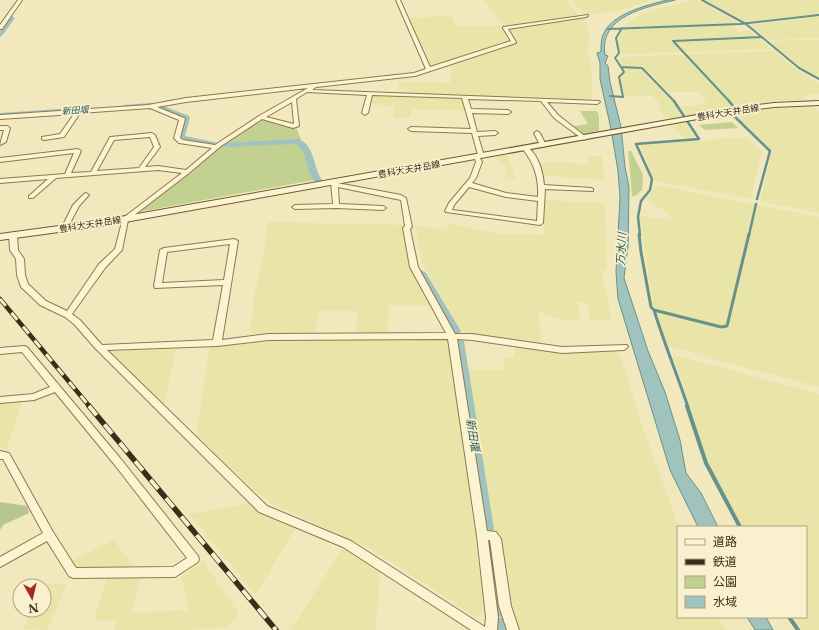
<svg xmlns="http://www.w3.org/2000/svg" width="819" height="630" font-family="'Libre Baskerville','Noto Sans JP',serif">
<rect width="100%" height="100%" fill="#f2e8bd"/>
<path fill="#e9e5a9" d="M484,0H565L579,16L504,26Z
M571,0H652L617,11L588,15L584,14Z
M692,0H697L741,24L623,28L634,18L657,9Z
M705,0H819V14L796,18L747,23Z
M451,16L457,27L500,25L512,41L432,68L408,18Z
M819,16V38L767,40L749,25Z
M585,17L590,36L587,53L591,60L592,100L407,94L408,89H398L399,82L450,83L452,63L516,42L507,28Z
M731,25L738,32L750,31L771,49L621,54L617,43L618,38L624,29Z
M791,40H819V77L803,69L769,42Z
M773,51L795,69L819,84V94L802,96L807,100L767,102L686,116L681,106L707,104L698,92H668L643,66L624,67L618,59L624,57Z
M624,68H640L677,105L682,116L666,119L657,107L661,106L652,95L624,97L620,77L625,73Z
M372,95L462,99L465,111L412,109L410,118H393L394,106L370,104Z
M812,106L819,112V213L760,201L772,151L735,115L769,109Z
M686,123L694,137L686,138L670,126Z
M746,137L762,151L751,199L655,181L640,145Z
M507,155L516,179H506L505,176H507L504,166L498,157Z
M588,156H602L605,180L546,176L539,163L564,162L589,165Z
M657,185L819,217V387L667,346L653,306L640,220L642,216L672,220L666,212L647,200Z
M544,200L605,203L607,267L602,274L612,321L590,320L587,303L578,302L580,320L558,319L539,312L541,343L463,333L422,264L415,226L445,230L449,224L500,234L544,235Z
M268,222L402,225L412,268L433,305H389L387,333L356,332L357,311H319L315,333H250L254,297L263,256Z
M269,339H450L485,611L477,618L371,549L272,504L250,487L196,435L210,346Z
M515,346L563,353L616,351L623,363L643,428L679,527L678,617H718L726,630H522L516,624L501,540L495,534L467,369L504,370V358H515Z
M176,349L164,404L110,351Z
M673,355L819,394V630H801L793,617H806V527H742L709,465Z
M22,402L7,449L0,448V403Z
M250,503L259,514L295,529L256,595L189,514Z
M114,540L133,566L78,569L74,560Z
M343,548L380,572L376,630H293L288,625H294Z
M203,561L239,614L228,627L188,630H114L117,621L94,620L107,578L140,577L132,613L189,610L181,577Z
M44,583L67,584L47,630L23,629L32,610H44Z"/>
<path fill="#c3d190" d="M580,111H597L599,117V131L583,134L574,126L588,124Z
M260,118L297,129L308,159L311,176L314,180L133,213L221,146Z
M732,122L738,128L705,130L699,125Z
M628,151H631L643,175L642,190L635,196H632Z"/>
<path fill="#b9c590" d="M0,502L27,506L29,513L3,525L0,530Z"/>
<path fill="#a1c3bd" stroke="#67928c" d="M667,0H675C647,7 598,16 605,55L608,56L605,63L608,66L610,82L621,127L625,167L629,187L628,246L624,278L648,351L665,392L680,440L686,473L701,493L718,527H698L670,470L618,299L616,272L620,198L618,171L611,129L600,79V63L597,53L601,52C601,45 601,38 604,33C613,13 648,5 667,0Z
M747,617H766L773,630H755Z"/>
<g fill="none" stroke-linecap="round" stroke-linejoin="round">
<path stroke="#67928c" stroke-width="2" d="M702,0L746,24L799,68L819,79
M622,28L616,38L619,53L615,58L621,67L642,68L675,102
M608,29L740,24L819,15
M610,96L623,97L619,77L624,72L621,67
M730,102L673,41L762,37"/>
<path stroke="#67928c" stroke-width="2.5" d="M729,101L733,106V115L770,151L757,199
M640,235L638,217L641,201L650,190L652,179L636,144L699,139L674,101
M749,235L756,204"/>
<path stroke="#67928c" stroke-width="3" d="M639,234L641,252L651,307L654,310C664,343 677,374 688,407
M654,310L721,327L727,326L749,234"/>
<path stroke="#67928c" stroke-width="4" d="M687,406L706,463L740,527
M789,617L798,630"/>
<path fill="#a1c3bd" fill-rule="evenodd" d="M7,17L12,16L15,18L2,36L0,37V31L8,20L6,18Z
M149,103H152V107L124,109L120,107L124,105Z
M155,105H161L189,116L190,118L185,136L214,142L218,144L214,146L178,140L177,138L182,119L155,109Z
M89,107L93,109L92,111L0,117V113Z
M298,139C315,144 313,168 322,180L321,182H315C305,171 309,153 296,144L223,147L219,145L223,143Z
M421,270L426,273L461,331L459,334H451L449,331L416,273Z
M458,337L462,338L464,341L494,529L492,533L490,534L494,536L496,540L508,610L506,615L500,617L494,615L492,610L482,540L484,536L486,535L482,533L480,529L452,341L454,338Z
M503,617L509,619L513,630H497L495,624L497,619Z"/>
<g stroke="#8c7854" stroke-width="2">
<path id="minor" d="M18,0H22L2,29H0V25Z
M396,0H400L430,67L511,41L503,28V27L588,15V16L586,17L508,29L516,42V43L415,76L316,87L312,90L599,101L600,102L597,104L547,102L558,115L586,137L587,138L584,140L554,118L541,101L468,99L471,109L508,110L511,112L508,114L472,113L477,132L495,131L498,133L495,135L478,136L484,156L480,158L482,162L476,178L472,183L506,193L538,197C539,177 534,163 522,148L525,146C538,152 543,172 544,185L591,188L593,189V191L545,189L543,223L540,225L446,212L445,211L449,203L470,178L476,162L474,157L478,155L472,133L411,131L408,129L411,127L471,129L462,98L372,95L368,113L365,115L362,113L367,95L307,92L296,99L299,126L293,128L262,119L221,146L189,173L128,220L122,250L105,268L72,314L80,320L102,345L213,340L223,285L155,288L154,286L160,250L164,248L234,239L238,241L222,340L268,334L446,333L410,267L403,228L405,226L401,200L338,187L339,204L383,206L386,208L383,210L336,208L295,209L292,207L295,205L333,204L331,182L334,180L336,181L337,183L401,195L406,198L412,227L410,229L418,267L455,334H472L562,347L627,345L628,347L624,350L562,353L472,340L457,339L487,531L496,532L501,539L511,606L519,630H507L499,606L490,540H488L498,617L497,630H471L343,547L259,512L95,348L74,324L65,317L40,305L21,287L17,275L16,259L10,250L9,235L13,233L17,235L18,250L24,259L25,275L28,284L46,301L67,311L99,264L115,249L123,218L182,173L158,170L56,178L33,198H29V196L48,179L0,183V179L65,174L74,153L0,162V158L78,149L81,151L71,173L91,172L110,137L152,133L155,135L160,147L145,167L158,166L186,170L212,148L179,143L174,138L179,120L150,108L80,113L64,137L44,140L42,139V137L60,134L74,114L0,119V115L148,105L186,98L414,73L426,69ZM308,88L259,116L215,145L183,140L180,138L185,119L184,118L157,107L186,102ZM292,102L294,124L266,117ZM150,137L154,147L139,168L97,171L114,140ZM469,187L506,197L538,201L537,221L452,210L454,205ZM230,244L224,280L162,283L167,252ZM448,339L477,536L486,617L485,627L351,541L267,506L107,350L217,346L268,340Z
M0,126H7L10,128L6,142L0,145L4,130H0Z
M537,131L540,133L546,145L545,146L543,147L540,145L534,133Z
M86,193L89,195L79,206L67,229L64,231L62,230L61,229L73,205L84,194Z
M24,346L27,347L120,458L198,556L199,559L198,562L175,577L73,578L69,576L47,541L0,567V557L43,533L3,459H0V451L9,453L53,532L76,568L173,567L187,558L114,464L55,392L34,400L0,403V397L33,394L50,387L22,352L0,354V348Z"/>
</g>
<g stroke="#6e5937" stroke-width="2">
<path id="secondary" d="M819,101V105L774,107L742,111L103,226L0,240V234L103,220L742,107L774,103Z"/>
</g>
<use href="#minor" fill="#fcf4d1" fill-rule="evenodd"/>
<use href="#secondary" fill="#fcf4d1" fill-rule="evenodd"/>
<g stroke="#3a2d1a" stroke-width="4.5">
<path id="rail-far1" d="M0,299L90,407"/>
</g>
<g stroke="#3a2d1a" stroke-width="5.5">
<path id="rail" d="M89,406L276,630"/>
</g>
<use href="#rail-far1" stroke="#f9f1cd" stroke-width="3" stroke-dasharray="9" stroke-linecap="butt"/>
<use href="#rail" stroke="#f9f1cd" stroke-width="4" stroke-dasharray="12" stroke-linecap="butt"/>
</g>
<g text-anchor="middle" dominant-baseline="central" stroke-width="3.5" stroke-linejoin="round" paint-order="stroke">
<g font-size="9" font-style="italic" fill="#28595b" stroke="#f9f1cd">
<text transform="translate(75 110) rotate(-4)">新田堰</text>
</g>
<g font-size="9" fill="#3a2d1a" stroke="#f9f1cd">
<text transform="translate(728 112) rotate(-9)">豊科大天井岳線</text>
<text transform="translate(409 169) rotate(-10)">豊科大天井岳線</text>
<text transform="translate(90 224) rotate(-9)">豊科大天井岳線</text>
</g>
<g font-size="11" font-style="italic" fill="#28595b" stroke="#f9f1cd">
<text transform="translate(621 249) rotate(-87)">万水川</text>
<text transform="translate(473 435) rotate(81)">新田堰</text>
</g>
</g>
<rect x="677" y="526" width="130" height="92" fill="#f9f1cd" stroke="#ada385"/>
<rect x="685" y="539" width="20" height="6" fill="#fcf4d1" stroke="#ada385"/>
<text x="713" y="546" font-size="12" fill="#3a2d1a">道路</text>
<rect x="685" y="559" width="20" height="6" fill="#3a2d1a" stroke="#ada385"/>
<text x="713" y="566" font-size="12" fill="#3a2d1a">鉄道</text>
<rect x="685" y="576" width="20" height="12" fill="#c3d190" stroke="#ada385"/>
<text x="713" y="586" font-size="12" fill="#3a2d1a">公園</text>
<rect x="685" y="596" width="20" height="12" fill="#a1c3bd" stroke="#ada385"/>
<text x="713" y="606" font-size="12" fill="#3a2d1a">水域</text>
<g transform="translate(32 598) rotate(172)"><circle r="19" fill="#f9f1cd" stroke="#ada385"/>
<path d="M0-3L7 15L0 10L-7 15Z" fill="#a22b1d"/>
<text y="-6" font-size="11" font-weight="bold" text-anchor="middle" fill="#3a2d1a">N</text>
</g>
</svg>
